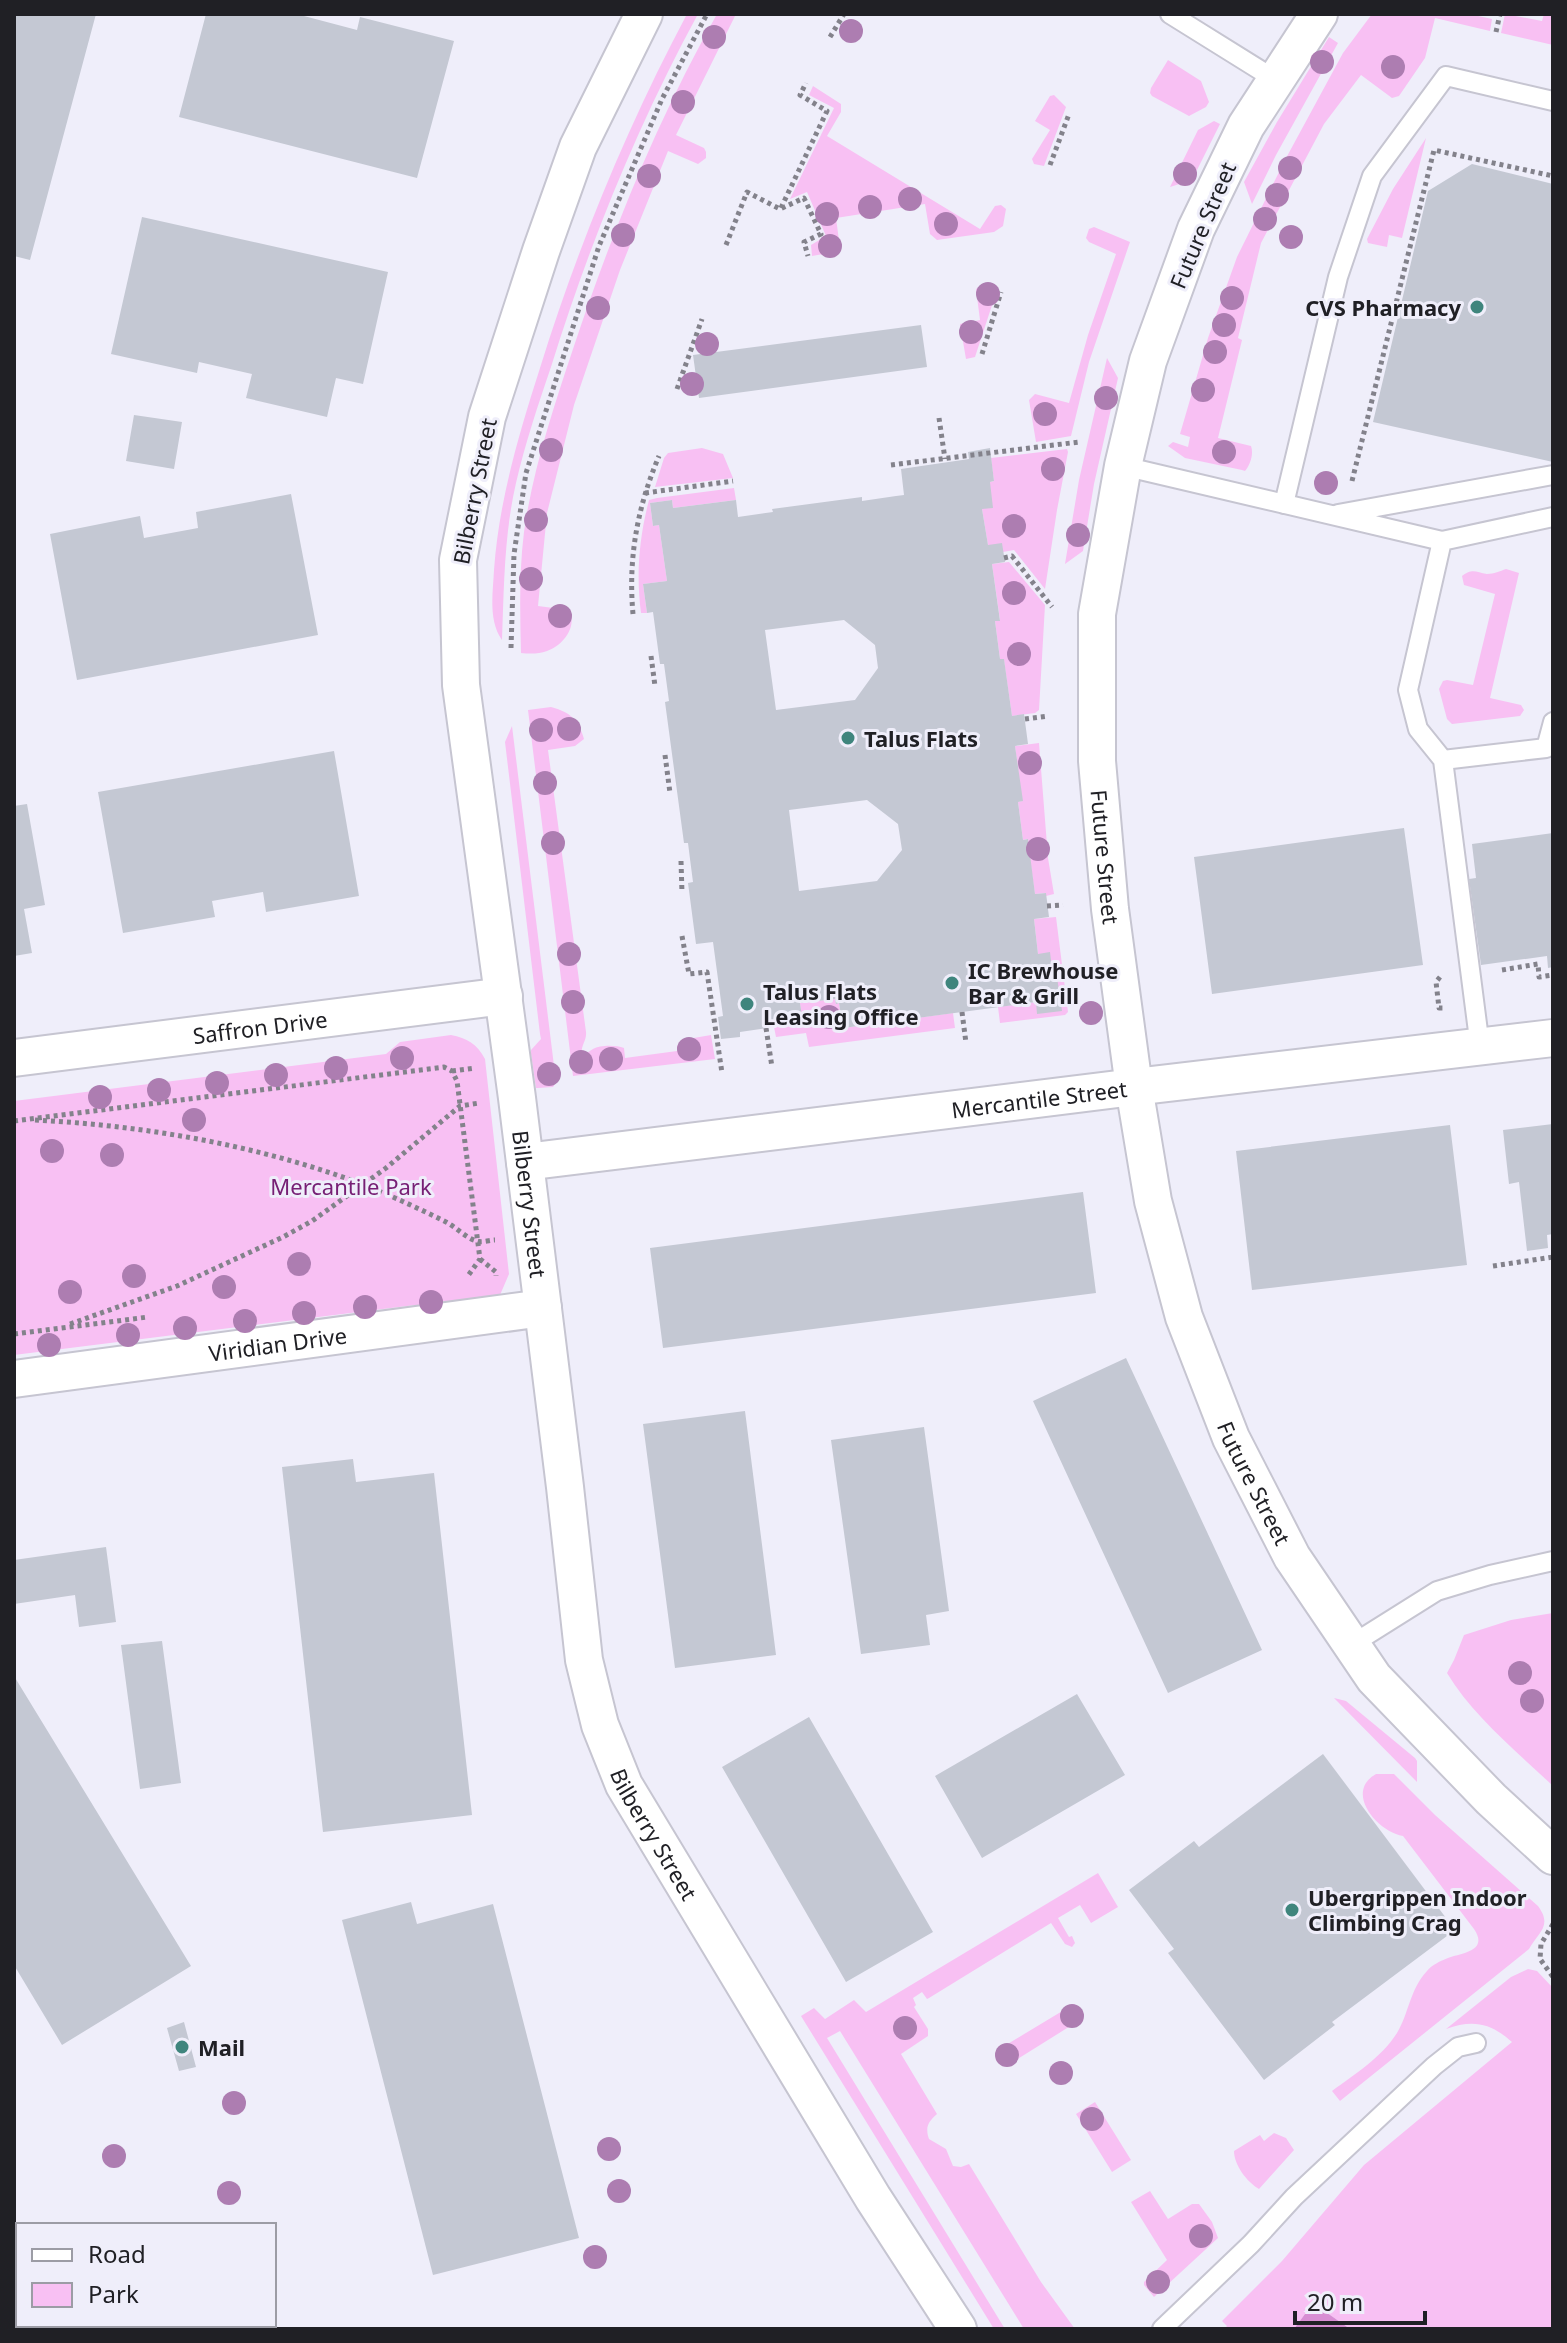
<svg xmlns="http://www.w3.org/2000/svg" width="1567" height="2343" font-family="'Noto Sans',sans-serif">
<rect width="100%" height="100%" fill="#efeefa"/>
<path fill="#f8c0f3" d="M687,14H698C637,126 589,245 551,367C538,405 525,444 516,483C504,535 504,588 502,640C488,620 493,593 494,570C499,500 519,434 540,368C578,246 627,127 687,14Z
M717,14H736L676,135L704,148L706,152V158L698,164L668,151L620,270L574,405L547,513L538,606L569,610C578,626 563,646 547,651C539,654 530,654 521,653C520,613 519,572 524,532C533,469 553,409 573,349C611,235 657,120 717,14Z
M1372,14H1469L1492,19L1490,31L1435,18L1425,58L1399,96L1392,98L1361,75L1324,124L1261,243L1238,338L1242,340L1218,438L1251,446C1254,454 1250,465 1245,471L1242,470L1185,458L1168,446L1173,442L1188,447L1190,437L1180,434L1208,338L1237,257L1285,160L1343,53Z
M1505,14L1542,21L1544,14H1553V45L1501,33Z
M1329,37L1338,43L1276,155L1252,204L1244,182L1277,122Z
M1168,60L1201,81L1209,102L1206,107L1189,116L1152,96L1150,93L1151,88Z
M813,86L841,104V112L827,136L980,229L995,206L1001,205L1006,209L1003,226L994,232L937,240L930,234L925,204L836,218L840,248L835,252L812,256L811,245L826,236L807,192L790,199L834,108L809,95Z
M1054,95L1066,107L1044,166L1034,164L1032,159L1050,130L1035,121L1050,96Z
M1214,121L1220,124L1192,180L1170,187L1198,130Z
M1426,138L1402,238L1389,235L1387,247L1368,243L1367,239L1393,189Z
M1094,227L1130,242L1089,362L1071,436L1036,442L1029,400L1035,394L1069,403L1088,335L1116,254L1089,242L1086,238L1089,229Z
M984,283L998,287L975,357L966,359L960,324L980,320L976,289Z
M1107,358L1118,378L1094,484L1083,551L1065,564L1079,480Z
M702,448L723,454L733,478L655,487L664,458L668,453Z
M1067,449L1068,452L1057,510L1045,589L1014,550L1003,552L988,545L982,509L990,482L994,481L991,458Z
M734,488L736,500L673,508L672,500L650,503L653,526L659,525L667,581L643,584L647,613H641C636,575 639,538 649,500L657,498Z
M1009,562L1045,605L1039,710L1035,713L1012,716L1004,660L1000,659L995,621L1000,620L992,564Z
M1506,569L1519,573L1490,698L1521,705L1524,710L1520,716L1452,724L1447,719L1439,689L1443,681L1447,680L1473,685L1495,594L1464,585L1462,576C1472,568 1476,572 1487,574C1494,574 1500,571 1506,569Z
M551,707C570,712 579,720 584,739L575,746L548,750L586,1032C587,1041 580,1046 582,1055C586,1054 589,1051 593,1049C600,1045 616,1045 624,1048L625,1058L677,1051V1046L682,1040L711,1035L715,1059L573,1076L528,710Z
M512,726L556,1082L553,1087L538,1088H536L531,1054V1050L541,1039L540,1034L505,742Z
M1039,743L1048,858L1054,894L1046,896L1045,893L1035,894L1027,839L1023,840L1018,802L1022,801L1015,746Z
M1056,917L1068,1012L1065,1015L1000,1023L998,1007L1036,1002L1038,1013L1053,977L1038,954L1034,919Z
M835,999L836,1004L839,1003L843,1028L953,1013L955,1028L809,1047L806,1033L776,1037L774,1027L802,1023L800,1003Z
M451,1035C467,1038 477,1044 485,1059L509,1274L500,1295L492,1303L428,1313L420,1306L415,1305L14,1355V1101L386,1054L400,1042Z
M1553,1613V1786C1517,1752 1472,1715 1447,1673L1454,1660L1464,1635L1511,1620Z
M1334,1698L1346,1701L1415,1758L1417,1761V1782Z
M1376,1774H1394L1435,1815L1538,1906C1553,1926 1538,1933 1529,1949L1340,2101L1332,2091C1355,2074 1381,2058 1397,2033C1409,2013 1410,1989 1427,1971C1432,1965 1440,1961 1448,1958C1462,1953 1489,1951 1474,1929L1403,1836C1377,1832 1344,1792 1376,1774Z
M1098,1873L1118,1907L1091,1923L1080,1905L1058,1918L1069,1937L1072,1936L1075,1943L1072,1947L1065,1944L1051,1923L929,1998L927,1999L922,1992L913,1998L916,2005L914,2007L928,2029V2036L901,2054L937,2114C928,2122 925,2127 929,2139L946,2149L953,2166L961,2167L969,2164L1041,2282L1075,2329H1024L840,2031L827,2038L1005,2329H994L801,2016L814,2008L825,2019L854,2000L866,2012Z
M1528,1969L1537,1971L1553,1988V2329H1350L1313,2303L1294,2329H1224L1227,2326L1222,2321L1282,2261L1364,2165L1512,2042C1491,2023 1473,2019 1446,2029L1511,1977Z
M1074,2004L1083,2015L1080,2020L1008,2065L1001,2063L996,2051L1001,2048Z
M1095,2102L1131,2160L1112,2172L1076,2114Z
M1274,2133L1286,2138L1294,2150L1259,2189C1247,2182 1234,2165 1234,2151L1260,2135L1264,2141Z
M1150,2191L1168,2219L1192,2204H1199L1212,2222L1218,2238L1154,2297L1144,2285V2282L1167,2260L1131,2202Z"/>
<path fill="#d88ed3" d="M1313,2303L1350,2329H1294Z"/>
<path fill="#c4c8d3" fill-rule="evenodd" d="M14,14H96L30,260L14,256Z
M206,14H305L304,16L357,30L360,17L454,41L417,178L179,117Z
M1472,164L1553,184V462L1373,422L1428,191Z
M142,217L388,272L363,384L336,378L327,417L246,398L252,374L199,362L197,373L111,354Z
M921,325L927,367L699,398L693,355Z
M134,415L182,422L174,469L126,461Z
M990,448L994,481L990,482L993,508L982,509L988,545L1002,543L1005,562L992,564L1000,621H995L1000,659H1004L1012,716L1024,714L1028,744L1015,746L1023,801L1018,802L1023,840L1028,839L1035,894L1046,893L1049,917L1034,919L1038,954L1050,952L1053,977H1057L1062,1011L1037,1014L1036,1002L843,1028L839,1003L836,1004L835,999L800,1003L803,1023L740,1032V1037L721,1039L718,1017L723,1016L713,942L696,944L688,883L693,882L690,859L688,843H684L665,702L669,701L664,664H660L653,612L647,613L643,584L667,581L659,525L653,526L650,503L672,500L673,508L736,500L738,517L773,512L772,509L862,497V501L896,496L904,495L901,469L969,459L968,452ZM844,620L875,645L878,668L855,700L776,710L765,630ZM867,800L898,824L902,850L877,881L799,891L789,810Z
M291,494L318,635L77,680L50,534L140,516L144,538L198,528L196,512Z
M334,751L359,896L266,912L263,892L212,901L215,917L123,933L98,792Z
M27,804L45,905L24,909L32,953L14,956V806Z
M1404,828L1423,965L1212,994L1194,857Z
M1553,833V967L1548,968L1547,956L1481,965L1469,879L1476,878L1472,844Z
M1553,1124V1234L1547,1235L1548,1248L1527,1251L1519,1182L1509,1184L1503,1130Z
M1450,1125L1467,1265L1252,1290L1236,1151Z
M1083,1192L1096,1293L663,1348L650,1248Z
M1126,1358L1262,1650L1168,1693L1033,1401Z
M745,1411L776,1655L675,1668L643,1424Z
M924,1427L949,1611L926,1615L930,1645L861,1654L831,1440Z
M353,1459L356,1482L434,1473L472,1815L323,1832L282,1467Z
M106,1547L116,1622L79,1627L75,1595L14,1604V1560Z
M162,1641L181,1783L140,1789L121,1645Z
M14,1676L191,1966L62,2045L14,1965Z
M1077,1694L1125,1775L982,1858L935,1776Z
M809,1717L933,1932L846,1982L722,1767Z
M1323,1754L1455,1930L1332,2022L1335,2025L1264,2080L1168,1953L1174,1949L1129,1890L1194,1841L1199,1847Z
M411,1902L417,1924L493,1904L579,2238L433,2275L342,1920Z
M184,2022L196,2067L179,2071L167,2028Z
M14,2284L18,2290V2325H40L43,2329H14Z"/>
<g fill="none" stroke-linecap="round" stroke-linejoin="round">
<g stroke="#c6c5d1" stroke-width="22">
<path id="lane" d="M1170,14L1276,80
M1123,466L1442,541L1553,517
M1284,504L1338,277L1372,176L1446,76L1553,101
M1338,514L1553,475
M1442,541L1408,690L1418,729L1443,760L1546,748L1553,722
M1443,760L1480,1047
M1351,1645L1437,1591L1490,1575L1553,1561
M1162,2329L1251,2244L1294,2197L1434,2066L1458,2047L1476,2043"/>
</g>
<g stroke="#c6c5d1" stroke-width="40">
<g id="street">
<path id="s1" d="M644,14L578,147L541,251L487,417L458,560L461,685L517,1098L565,1487L584,1660L600,1725L624,1785L873,2198L958,2329"/>
<path id="s2" d="M1319,14L1246,126L1196,229L1148,361L1123,466L1097,614V761L1110,909L1134,1087L1153,1201L1184,1317L1231,1438L1292,1557L1374,1678L1491,1799L1553,1856"/>
<path id="s3" d="M14,1058L504,996"/>
<path id="s4" d="M525,1162L1134,1087L1553,1038"/>
<path id="s5" d="M14,1379L543,1308"/>
</g>
</g>
<path stroke="#83828b" stroke-width="5" stroke-dasharray="4 4" stroke-linecap="butt" d="M1496,32L1500,14H1498
M830,37L844,14
M1050,165L1069,114
M781,208L827,111L800,95L806,83
M726,245L747,192L780,209L804,198L821,234L804,242L808,256
M982,354L1001,292
M677,389L702,319
M939,418L945,459
M891,465L1079,442
M1352,481L1434,150L1553,176
M645,493L733,481
M1004,558L1012,556L1052,607
M633,614C628,559 637,508 659,456
M511,648L514,554L526,473L599,246L662,99L707,14
M651,656L655,686
M1025,719L1048,716
M665,755L670,793
M681,861L682,893
M1047,906L1063,905
M682,936L689,974L707,972L722,1073
M1502,970L1538,964L1539,977L1553,975
M1440,977L1436,982L1439,1008H1444
M962,1012L966,1043
M766,1028L772,1067
M452,1071L475,1068
M35,1120C135,1125 238,1142 334,1174C372,1187 410,1204 446,1222C456,1227 467,1239 477,1241C482,1243 490,1240 495,1240
M14,1121L444,1067L452,1071L457,1081L480,1259L467,1277
M480,1259L496,1272V1276
M1493,1266L1553,1257
M70,1324L177,1286L283,1237L312,1221L386,1168L460,1106L479,1103
M14,1334L148,1317
M1553,1924L1541,1944L1540,1959L1553,1977"/>
<use href="#lane" stroke="#fff" stroke-width="18"/>
<use href="#street" stroke="#fff" stroke-width="36"/>
</g>
<g fill="#ad7db1">
<circle cx="851" cy="31" r="12"/>
<circle cx="714" cy="37" r="12"/>
<circle cx="1322" cy="62" r="12"/>
<circle cx="1393" cy="67" r="12"/>
<circle cx="683" cy="102" r="12"/>
<circle cx="1290" cy="168" r="12"/>
<circle cx="1185" cy="174" r="12"/>
<circle cx="649" cy="176" r="12"/>
<circle cx="1277" cy="195" r="12"/>
<circle cx="910" cy="199" r="12"/>
<circle cx="870" cy="207" r="12"/>
<circle cx="827" cy="214" r="12"/>
<circle cx="1265" cy="219" r="12"/>
<circle cx="946" cy="224" r="12"/>
<circle cx="623" cy="235" r="12"/>
<circle cx="1291" cy="237" r="12"/>
<circle cx="830" cy="246" r="12"/>
<circle cx="988" cy="294" r="12"/>
<circle cx="1232" cy="298" r="12"/>
<circle cx="598" cy="308" r="12"/>
<circle cx="1224" cy="325" r="12"/>
<circle cx="971" cy="332" r="12"/>
<circle cx="707" cy="344" r="12"/>
<circle cx="1215" cy="352" r="12"/>
<circle cx="692" cy="384" r="12"/>
<circle cx="1203" cy="390" r="12"/>
<circle cx="1106" cy="398" r="12"/>
<circle cx="1045" cy="414" r="12"/>
<circle cx="551" cy="450" r="12"/>
<circle cx="1224" cy="452" r="12"/>
<circle cx="1053" cy="469" r="12"/>
<circle cx="1326" cy="483" r="12"/>
<circle cx="536" cy="520" r="12"/>
<circle cx="1014" cy="526" r="12"/>
<circle cx="1078" cy="535" r="12"/>
<circle cx="531" cy="579" r="12"/>
<circle cx="1014" cy="593" r="12"/>
<circle cx="560" cy="616" r="12"/>
<circle cx="1019" cy="654" r="12"/>
<circle cx="569" cy="729" r="12"/>
<circle cx="541" cy="730" r="12"/>
<circle cx="1030" cy="763" r="12"/>
<circle cx="545" cy="783" r="12"/>
<circle cx="553" cy="843" r="12"/>
<circle cx="1038" cy="849" r="12"/>
<circle cx="569" cy="954" r="12"/>
<circle cx="573" cy="1002" r="12"/>
<circle cx="1091" cy="1013" r="12"/>
<circle cx="829" cy="1017" r="12"/>
<circle cx="689" cy="1049" r="12"/>
<circle cx="402" cy="1058" r="12"/>
<circle cx="611" cy="1059" r="12"/>
<circle cx="581" cy="1062" r="12"/>
<circle cx="336" cy="1068" r="12"/>
<circle cx="549" cy="1074" r="12"/>
<circle cx="276" cy="1075" r="12"/>
<circle cx="217" cy="1083" r="12"/>
<circle cx="159" cy="1090" r="12"/>
<circle cx="100" cy="1097" r="12"/>
<circle cx="194" cy="1120" r="12"/>
<circle cx="52" cy="1151" r="12"/>
<circle cx="112" cy="1155" r="12"/>
<circle cx="299" cy="1264" r="12"/>
<circle cx="134" cy="1276" r="12"/>
<circle cx="224" cy="1287" r="12"/>
<circle cx="70" cy="1292" r="12"/>
<circle cx="431" cy="1302" r="12"/>
<circle cx="365" cy="1307" r="12"/>
<circle cx="304" cy="1313" r="12"/>
<circle cx="245" cy="1321" r="12"/>
<circle cx="185" cy="1328" r="12"/>
<circle cx="128" cy="1335" r="12"/>
<circle cx="49" cy="1345" r="12"/>
<circle cx="1520" cy="1673" r="12"/>
<circle cx="1532" cy="1701" r="12"/>
<circle cx="1072" cy="2016" r="12"/>
<circle cx="905" cy="2028" r="12"/>
<circle cx="1007" cy="2055" r="12"/>
<circle cx="1061" cy="2073" r="12"/>
<circle cx="234" cy="2103" r="12"/>
<circle cx="1092" cy="2119" r="12"/>
<circle cx="609" cy="2149" r="12"/>
<circle cx="114" cy="2156" r="12"/>
<circle cx="619" cy="2191" r="12"/>
<circle cx="229" cy="2193" r="12"/>
<circle cx="1201" cy="2236" r="12"/>
<circle cx="595" cy="2257" r="12"/>
<circle cx="1158" cy="2282" r="12"/>
</g>
<g fill="#3f857d" stroke="#efeefa" stroke-width="3">
<circle cx="1477" cy="307" r="8"/>
<circle cx="848" cy="738" r="8"/>
<circle cx="952" cy="983" r="8"/>
<circle cx="747" cy="1004" r="8"/>
<circle cx="1292" cy="1910" r="8"/>
<circle cx="182" cy="2047" r="8"/>
</g>
<g text-anchor="middle" dominant-baseline="central" stroke-width="6" stroke-linejoin="round" paint-order="stroke">
<g font-size="22" fill="#202025" stroke="#efeefa">
<text transform="translate(1202 225) rotate(-67)">Future Street</text>
<text transform="translate(474 491) rotate(-79)">Bilberry Street</text>
<text stroke="none"><textPath href="#s2" startOffset="890">Future Street</textPath></text>
<text stroke="none"><textPath href="#s3" startOffset="248">Saffron Drive</textPath></text>
<text stroke="none"><textPath href="#s4" startOffset="518">Mercantile Street</textPath></text>
<text stroke="none"><textPath href="#s1" startOffset="1228">Bilberry Street</textPath></text>
<text stroke="none"><textPath href="#s5" startOffset="266">Viridian Drive</textPath></text>
<text stroke="none"><textPath href="#s2" startOffset="1538">Future Street</textPath></text>
<text stroke="none"><textPath href="#s1" startOffset="1876">Bilberry Street</textPath></text>
</g>
<g font-size="22" font-weight="bold" fill="#202025" stroke="#efeefa" text-anchor="start">
<text x="1461" y="307" text-anchor="end">CVS Pharmacy</text>
<text x="864" y="738">Talus Flats</text>
<text x="968" y="970">IC Brewhouse<tspan x="968" dy="25">Bar &amp; Grill</tspan></text>
<text x="763" y="991">Talus Flats<tspan x="763" dy="25">Leasing Office</tspan></text>
<text x="1308" y="1897">Ubergrippen Indoor<tspan x="1308" dy="25">Climbing Crag</tspan></text>
<text x="198" y="2047">Mail</text>
</g>
<g font-size="22" fill="#772075" stroke="#efeefa">
<text x="351" y="1186">Mercantile Park</text>
</g>
</g>
<rect width="1567" height="2343" fill="none" stroke="#202025" stroke-width="32"/>
<rect x="16" y="2223" width="260" height="104" fill="#efeefa" stroke="#9c9ca5" stroke-width="2"/>
<rect x="32" y="2249" width="40" height="12" fill="#ffffff" stroke="#9c9ca5" stroke-width="2"/>
<text x="88" y="2263" font-size="24" fill="#202025">Road</text>
<rect x="32" y="2283" width="40" height="24" fill="#f8c0f3" stroke="#9c9ca5" stroke-width="2"/>
<text x="88" y="2303" font-size="24" fill="#202025">Park</text>
<path d="M1295 2311v12h130v-12" fill="none" stroke="#202025" stroke-width="4"/>
<text x="1307" y="2311" font-size="24" fill="#202025" stroke="#efeefa" stroke-width="6" paint-order="stroke">20 m</text>
</svg>
